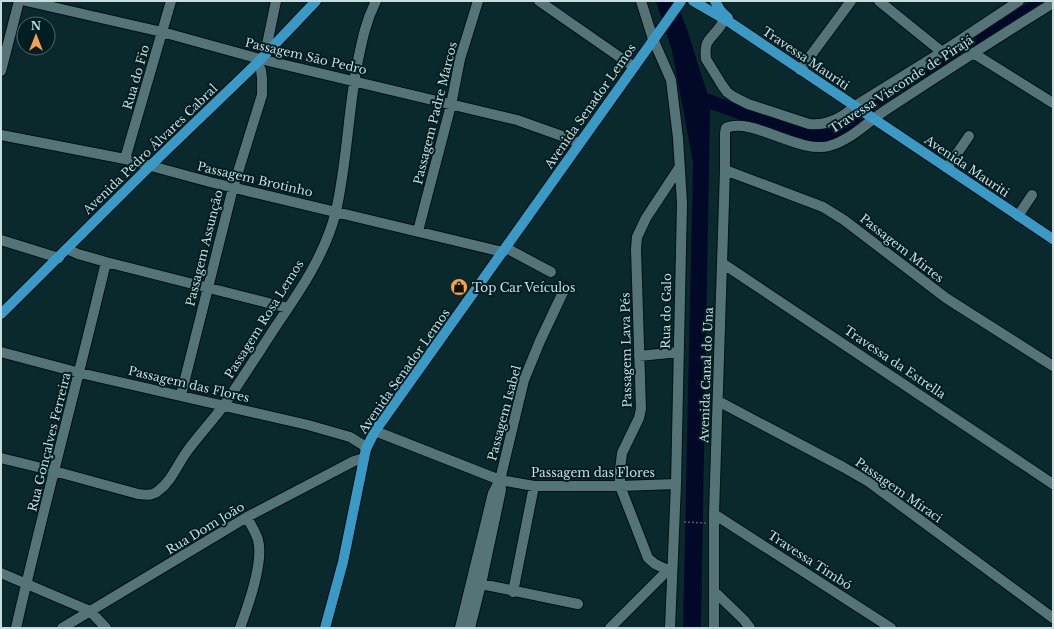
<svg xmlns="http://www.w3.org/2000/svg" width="1054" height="629" font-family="'Libre Baskerville',serif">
<rect width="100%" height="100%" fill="#0a292d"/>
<path fill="#020828" d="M656,1H676L688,32L707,93L796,126L814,130L827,128L838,124L1031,1H1044L867,114L852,129L834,139L817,144L760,127L710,109L701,628H683L693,162L672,51Z"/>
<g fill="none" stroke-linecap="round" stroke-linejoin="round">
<g stroke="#001013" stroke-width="12">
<path id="minor" d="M26,1L162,32L260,59L517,120L562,136L579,143
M539,1L634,67
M641,1L653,39L671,80L678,138L682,203L676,484L670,628
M879,1L942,52
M727,17C724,20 722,24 719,28C709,41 704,40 706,59L722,85L727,92L734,97L748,104L809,124C827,126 842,118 855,106L942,52L1019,1
M973,53L1053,103
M265,54L276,1
M800,70L851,1
M1,71L19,1
M1,135L125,159L210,182L503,252
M125,159L171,1
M947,168L969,136
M725,170L823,207L844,220L946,298L1053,366
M1018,216L1032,195
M418,231L451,105L460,59L478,1
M1,240L59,258
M506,248L551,272
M67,249L78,254L106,262L288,308
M722,263L1053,484
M1,352L80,373L308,425L350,437L363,445L366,449
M639,356L679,352
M181,395L233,188L262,95V78L261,70L257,63
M718,401L843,467L869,482L1053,618
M375,431L500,480L534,486H620L676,484
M1,458L54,471L138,494C146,495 152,496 158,491C172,481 178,463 188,450C200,434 213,420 224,405C242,379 259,352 276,326C300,291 326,253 336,211C347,163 348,113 357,65C362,41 365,23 376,1
M714,514L891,628
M672,572L655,564L648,558L620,486V470L622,453L639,418L641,409L636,249L637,237L646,218L679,168
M1,573L90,611L106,628
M481,584L578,604
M513,592L534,486
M715,592L744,620L750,628
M16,628C44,505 77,384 106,262
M62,628L247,517L354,461L364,458
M240,628C248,606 264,562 258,540C256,532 250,524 247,517
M460,628L493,493L500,480L524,380L540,341L565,288
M470,628L481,584L501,490L500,480
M610,628L668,570
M714,628V514L725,170V133L726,128C750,116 799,154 829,146C845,142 859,130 872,120C880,114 887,109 895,104C947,70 1000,36 1053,3"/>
</g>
<g stroke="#001013" stroke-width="12">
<path id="major" d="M693,1L731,23L1053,239
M715,1L720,10L728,18
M1,314L149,167L257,63L316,1
M325,628L343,562L366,449L375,431L681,1"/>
</g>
<path stroke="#456063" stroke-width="1.5" stroke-dasharray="2 2" stroke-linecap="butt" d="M684,522L706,523"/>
<use href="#minor" stroke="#557478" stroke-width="10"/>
<use href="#major" stroke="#3a9ac5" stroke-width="10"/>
</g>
<defs>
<g id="shop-disc" transform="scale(0.9)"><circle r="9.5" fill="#f9a04c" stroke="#011f23"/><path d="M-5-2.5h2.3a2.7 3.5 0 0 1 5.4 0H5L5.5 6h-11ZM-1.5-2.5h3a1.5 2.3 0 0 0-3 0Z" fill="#111"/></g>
</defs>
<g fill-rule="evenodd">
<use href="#shop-disc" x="459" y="287"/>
</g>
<g text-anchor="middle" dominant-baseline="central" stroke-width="4" stroke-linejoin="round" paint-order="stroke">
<g font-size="12" fill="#cbdcde" stroke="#011f23">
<text transform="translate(306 56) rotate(13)">Passagem São Pedro</text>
<text transform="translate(806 58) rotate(34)">Travessa Mauriti</text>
<text transform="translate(136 77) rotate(-74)">Rua do Fio</text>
<text transform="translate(901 84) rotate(-33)">Travessa Visconde de Pirajá</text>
<text transform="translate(590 106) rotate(-55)">Avenida Senador Lemos</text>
<text transform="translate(435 113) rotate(-76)">Passagem Padre Marcos</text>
<text transform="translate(150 149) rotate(-44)">Avenida Pedro Álvares Cabral</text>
<text transform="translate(967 166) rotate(34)">Avenida Mauriti</text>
<text transform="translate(255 179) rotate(13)">Passagem Brotinho</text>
<text transform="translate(204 248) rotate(-76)">Passagem Assunção</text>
<text transform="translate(902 248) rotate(38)">Passagem Mirtes</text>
<text transform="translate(666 311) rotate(-89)">Rua do Galo</text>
<text transform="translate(264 319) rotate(-58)">Passagem Rosa Lemos</text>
<text transform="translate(626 350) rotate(-91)">Passagem Lava Pés</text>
<text transform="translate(895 362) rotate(34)">Travessa da Estrella</text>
<text transform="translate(404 371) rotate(-55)">Avenida Senador Lemos</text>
<text transform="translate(706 375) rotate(-88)">Avenida Canal do Una</text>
<text transform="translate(189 384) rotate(13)">Passagem das Flores</text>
<text transform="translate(504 413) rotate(-75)">Passagem Isabel</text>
<text transform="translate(49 442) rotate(-76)">Rua Gonçalves Ferreira</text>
<text x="593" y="472">Passagem das Flores</text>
<text transform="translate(899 490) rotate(35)">Passagem Miraci</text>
<text transform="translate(205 528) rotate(-31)">Rua Dom João</text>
<text transform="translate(810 560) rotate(33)">Travessa Timbó</text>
</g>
<g font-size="12" fill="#cbdcde" stroke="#011f23" text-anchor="start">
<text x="472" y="287">Top Car Veículos</text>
</g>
</g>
<rect width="1054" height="629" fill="none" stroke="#cbdcde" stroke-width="4"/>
<g transform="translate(36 36)"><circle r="19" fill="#011f23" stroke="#526b6e"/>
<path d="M0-3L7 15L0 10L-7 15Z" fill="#f9a04c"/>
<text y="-6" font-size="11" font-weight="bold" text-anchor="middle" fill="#cbdcde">N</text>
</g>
</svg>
